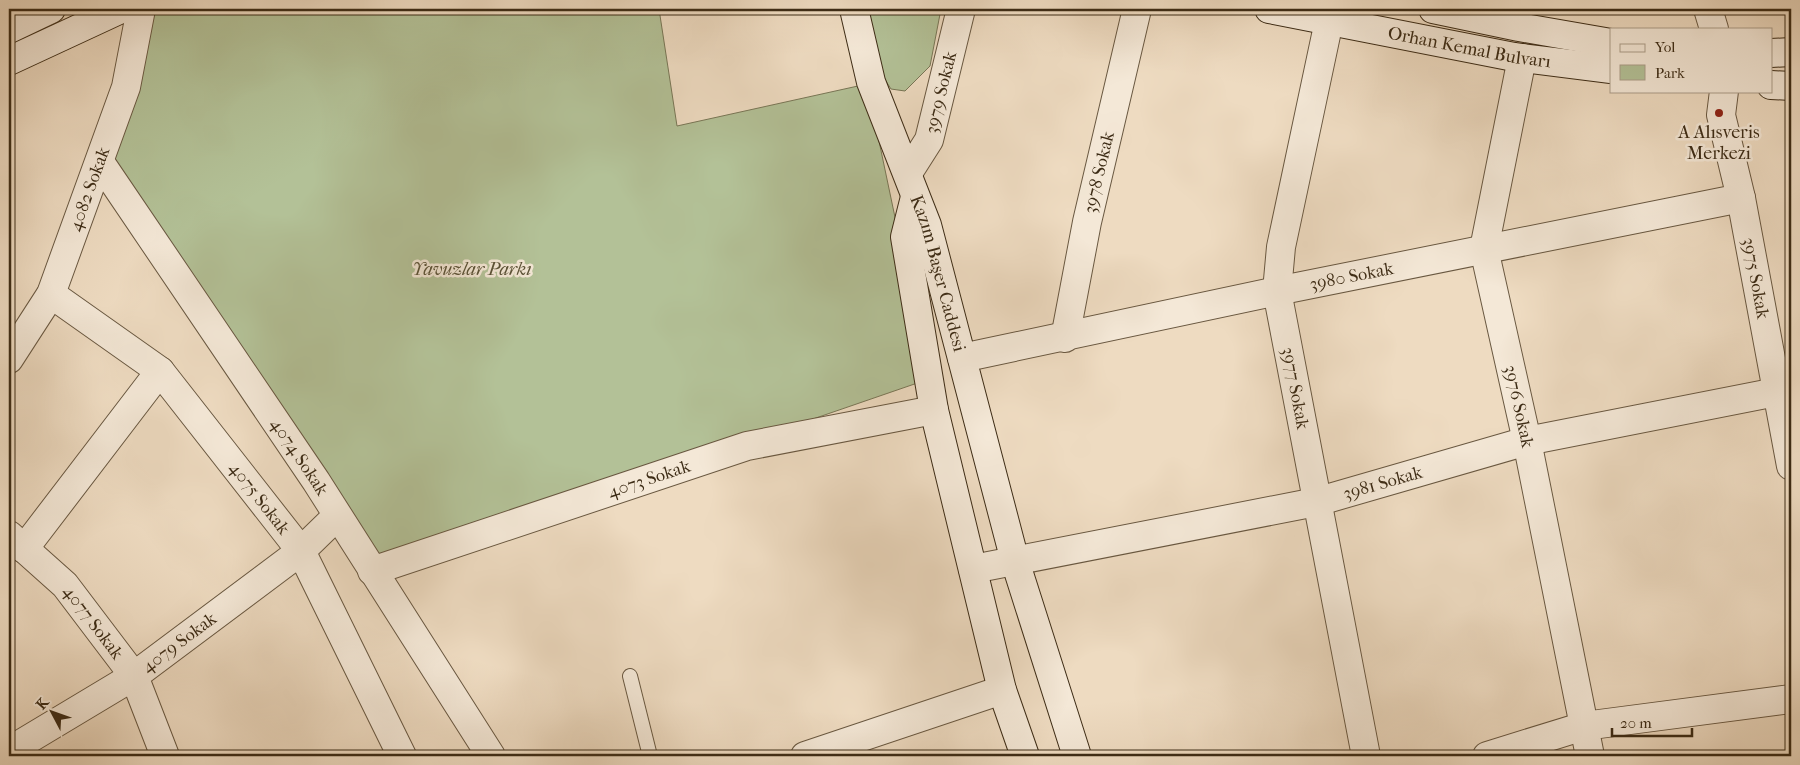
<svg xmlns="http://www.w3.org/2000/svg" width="1800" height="765" font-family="'IM FELL French Canon',serif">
<rect width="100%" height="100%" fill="#eedbc1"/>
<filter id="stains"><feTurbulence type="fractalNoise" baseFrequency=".004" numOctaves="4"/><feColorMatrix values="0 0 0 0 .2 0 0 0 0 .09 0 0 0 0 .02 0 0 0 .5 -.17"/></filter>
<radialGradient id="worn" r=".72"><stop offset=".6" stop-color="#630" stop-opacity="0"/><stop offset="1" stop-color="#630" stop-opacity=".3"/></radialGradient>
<path fill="#b3c197" stroke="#787656" d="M130,9H659L677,126L867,84L929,379L372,571L100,162Z
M867,9H941L930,66L905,91L891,89L882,75Z"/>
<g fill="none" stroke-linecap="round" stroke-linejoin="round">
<g stroke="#695841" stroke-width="16">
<path id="service" d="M630,676L650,756
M854,740L860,756"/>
</g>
<g stroke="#695841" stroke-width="30">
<g id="minor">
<path d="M1708,9L1714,29"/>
<path id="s1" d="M1329,21L1281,247L1277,291L1366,756"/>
<path id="s2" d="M1522,58L1484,249L1527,441L1590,756"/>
<path id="s3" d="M1724,91L1721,115L1741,198L1791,466"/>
<path id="s4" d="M100,162L316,481L491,756"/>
<path id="s5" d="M908,173L929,140L961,9"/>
<path id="s6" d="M51,294L160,371L301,551L402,756"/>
<path id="s7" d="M1065,338L1087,222L1137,9"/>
<path id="s8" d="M962,358L1277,291L1741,198"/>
<path id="s9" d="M9,359L51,294L126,87L141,9"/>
<path id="s10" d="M9,535L65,585L134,676L165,756"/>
<path d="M24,549L160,371"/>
<path id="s11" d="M973,569L1316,502L1527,441L1791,389"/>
<path id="s12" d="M372,571L747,446L934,410"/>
<path id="s13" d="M9,751L134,676L301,551L337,516"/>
<path d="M805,756L1002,690"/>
<path d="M1487,756L1584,726L1791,699"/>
</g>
</g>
<g stroke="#3d2c16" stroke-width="30">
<g id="secondary">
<path id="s14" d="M854,9L871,82L927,225L1015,561L1077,756"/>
<path id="s15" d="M1269,9L1514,57L1611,69"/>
<path d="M1433,9L1519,27L1611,43"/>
<path d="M9,29L51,9"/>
<path d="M1771,53L1791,52"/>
<path d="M9,61L121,9"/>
<path d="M1771,85L1791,86"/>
<path d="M915,197L905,237L934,410L1002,690L1025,756"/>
</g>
</g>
<use href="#service" stroke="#f4e8d7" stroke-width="14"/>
<use href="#minor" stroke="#f4e8d7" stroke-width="28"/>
<use href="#secondary" stroke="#f4e8d7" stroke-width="28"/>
</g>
<circle fill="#8f2418" stroke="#f4e8d7" stroke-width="2" cx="1719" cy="113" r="5"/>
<g text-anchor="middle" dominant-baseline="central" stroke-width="5" stroke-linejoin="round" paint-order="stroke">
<g font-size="18" fill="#3d2c16" stroke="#f4e8d7">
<text stroke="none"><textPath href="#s15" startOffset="204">Orhan Kemal Bulvarı</textPath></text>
<text stroke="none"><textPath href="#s5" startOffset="88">3979 Sokak</textPath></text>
<text stroke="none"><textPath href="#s7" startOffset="169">3978 Sokak</textPath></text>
<text stroke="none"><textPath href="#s9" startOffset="189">4082 Sokak</textPath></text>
<text stroke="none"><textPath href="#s8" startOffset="398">3980 Sokak</textPath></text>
<text stroke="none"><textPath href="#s3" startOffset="191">3975 Sokak</textPath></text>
<text stroke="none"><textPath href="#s14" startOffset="278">Kazım Başer Caddesi</textPath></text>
<text stroke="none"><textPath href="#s1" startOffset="374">3977 Sokak</textPath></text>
<text stroke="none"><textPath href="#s2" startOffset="356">3976 Sokak</textPath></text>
<text stroke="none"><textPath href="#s4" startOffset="356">4074 Sokak</textPath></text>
<text stroke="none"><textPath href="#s12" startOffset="292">4073 Sokak</textPath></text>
<text stroke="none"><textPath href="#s11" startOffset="419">3981 Sokak</textPath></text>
<text stroke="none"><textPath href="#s6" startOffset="295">4075 Sokak</textPath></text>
<text stroke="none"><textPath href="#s10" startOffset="122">4077 Sokak</textPath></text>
<text stroke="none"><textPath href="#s13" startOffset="202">4079 Sokak</textPath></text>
</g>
<g font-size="18" fill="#3d2c16" stroke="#f4e8d7">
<text x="1719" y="132">A Alısveris<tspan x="1719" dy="21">Merkezi</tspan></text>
</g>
<g font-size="18" font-style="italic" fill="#5a5136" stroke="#f4e8d7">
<text x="472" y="269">Yavuzlar Parkı</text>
</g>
</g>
<rect width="1800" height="765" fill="none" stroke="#eedbc1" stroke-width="30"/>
<rect x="10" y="10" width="1780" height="745" fill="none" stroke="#3d2c16" stroke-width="2.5"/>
<rect x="15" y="15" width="1770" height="735" fill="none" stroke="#3d2c16"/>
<rect x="1610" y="28" width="162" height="65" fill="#f4e8d7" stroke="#ab9d8a"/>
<rect x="1620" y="44" width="25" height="8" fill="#f4e8d7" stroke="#ab9d8a"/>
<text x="1655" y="52" font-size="15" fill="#3d2c16">Yol</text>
<rect x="1620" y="65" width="25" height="15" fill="#b3c197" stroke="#ab9d8a"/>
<text x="1655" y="78" font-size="15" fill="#3d2c16">Park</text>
<g transform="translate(52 712) rotate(311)" stroke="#f4e8d7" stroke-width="4" paint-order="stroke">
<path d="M0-4L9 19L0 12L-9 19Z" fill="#3d2c16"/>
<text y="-8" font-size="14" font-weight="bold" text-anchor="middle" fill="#3d2c16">K</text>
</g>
<path d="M1612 728v8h80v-8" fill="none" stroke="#3d2c16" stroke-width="2.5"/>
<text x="1620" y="728" font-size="15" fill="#3d2c16" stroke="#f4e8d7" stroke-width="4" paint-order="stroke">20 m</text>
<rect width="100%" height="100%" filter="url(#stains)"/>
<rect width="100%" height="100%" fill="url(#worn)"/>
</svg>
